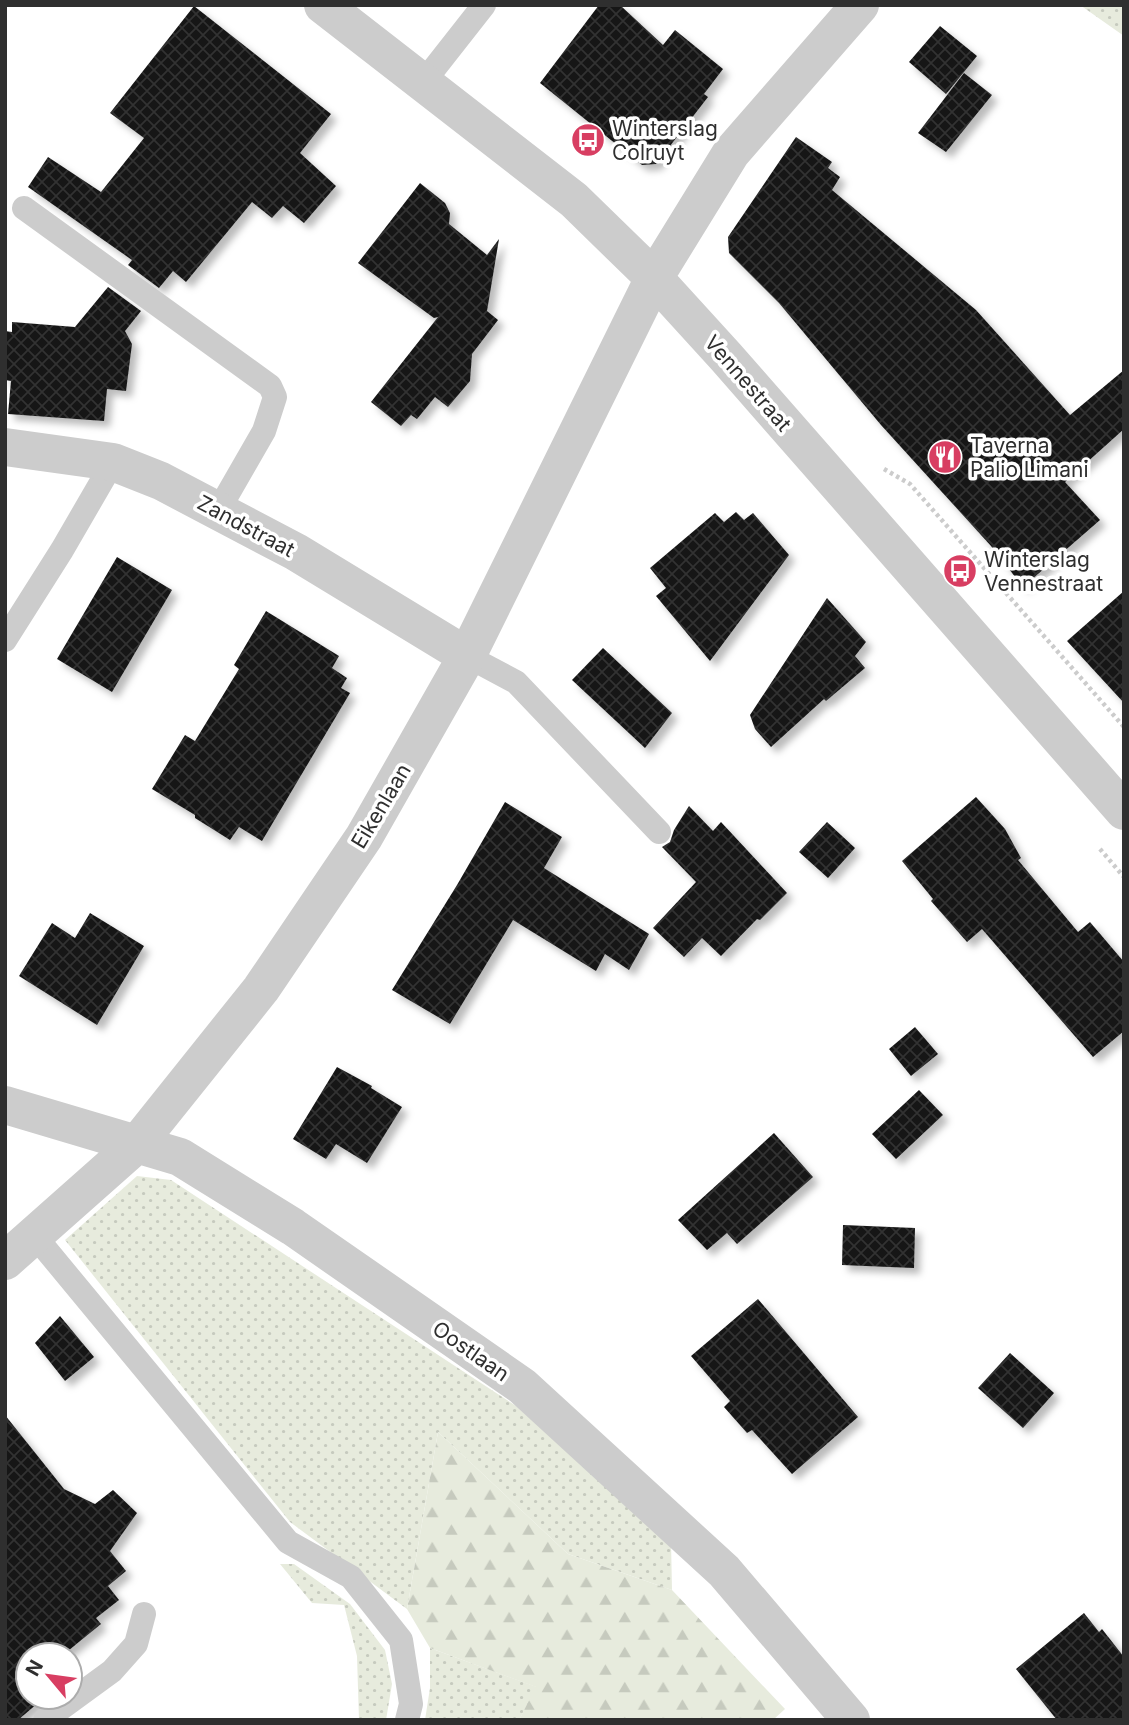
<svg xmlns="http://www.w3.org/2000/svg" width="1129" height="1725" font-family="Inter,sans-serif">
<defs>
<pattern id="grass-dots" width="8" height="8" patternUnits="userSpaceOnUse" patternTransform="scale(1.75)"><rect width="8" height="8" fill="#e7ebdd"/><path d="M2 2h.1M6 6h.1" fill="none" stroke="#c6cabe" stroke-width="1.8" stroke-linecap="round"/></pattern>
<pattern id="forest-firs" width="22" height="20" patternUnits="userSpaceOnUse" patternTransform="scale(1.75)"><rect width="22" height="20" fill="#e7ebdd"/><path d="M5 1l3.5 6h-7zM16 11l3.5 6h-7z" fill="#c6cabe"/></pattern>
<pattern id="building-cross-hatch" width="8" height="8" patternUnits="userSpaceOnUse" patternTransform="scale(1.75)"><rect width="8" height="8" fill="#161616"/><path d="M0 0l8 8M0 8l8-8" fill="none" stroke="#303030"/></pattern>
<filter id="shadow"><feDropShadow dx="6" dy="6" stdDeviation="3.5" flood-color="#0004"/></filter>
</defs>
<rect width="100%" height="100%" fill="#fff"/>
<path fill="url(#grass-dots)" d="M1080,5H1124V36Z
M137,1176L171,1180L516,1406L671,1541L672,1590L568,1554L438,1432L407,1609L290,1522L65,1240Z
M280,1564H294L350,1604L385,1650L392,1684L386,1720H359L357,1656L344,1605L312,1603Z
M430,1648L537,1687L519,1720H425L430,1688Z"/>
<path fill="url(#forest-firs)" d="M438,1432L568,1554L672,1590L785,1709L773,1720H519L536,1687L430,1648L407,1609Z"/>
<path fill="url(#building-cross-hatch)" filter="url(#shadow)" d="M599,5H620L663,45L675,30L723,69L704,94L708,97L656,164L642,165L540,83Z
M194,6L331,114L300,153L336,186L304,223L283,206L272,218L252,202L186,282L173,271L159,288L128,265L132,260L28,187L48,157L101,192L144,138L110,113Z
M940,26L977,56L946,94L909,62Z
M964,73L992,95L946,152L918,133Z
M796,137L832,162L828,168L840,177L832,190L976,310L1070,415L1124,370V429L1065,482L1100,520L1023,587L991,546L881,425L779,303L729,253L728,237Z
M420,183L445,203L450,213L449,224L487,255L499,239L487,311L498,320L472,354L470,381L448,407L435,397L417,419L411,415L401,426L371,402L438,317L434,318L358,263Z
M108,287L141,311L125,331L132,344L126,391L107,389L104,421L8,414L11,381L5,380V331L12,332V322L75,327Z
M736,512L744,520L753,513L789,555L710,661L656,596L666,588L650,568L715,513L724,522Z
M117,557L172,590L112,692L57,659Z
M1124,591V703L1067,641Z
M827,598L866,642L855,656L865,668L826,701L824,699L771,747L755,729L750,715Z
M266,611L339,656L332,668L347,678L341,688L350,693L262,841L239,827L230,840L195,818V815L152,789L185,735L195,741L239,669L234,665Z
M603,648L672,713L645,748L572,680Z
M976,797L1005,829L1021,858L1018,860L1078,932L1090,922L1124,962V1031L1093,1057L982,929L967,942L931,901L933,899L902,861Z
M505,802L562,837L544,868L649,934L629,970L605,954L596,971L513,920L450,1024L392,990L457,885Z
M689,806L713,831L721,822L787,893L760,920L757,919L721,956L702,938L684,957L653,928L696,882L662,847L670,842L674,830Z
M827,822L855,848L828,878L799,852Z
M90,913L144,946L97,1025L19,976L52,923L75,938Z
M915,1027L938,1054L911,1076L889,1049Z
M337,1067L372,1086L371,1088L402,1107L367,1163L336,1144L326,1159L293,1139Z
M919,1090L943,1115L896,1159L872,1134Z
M774,1133L813,1177L737,1244L727,1233L707,1250L678,1220Z
M843,1225L915,1228L914,1268L842,1265Z
M758,1299L858,1417L792,1474L752,1430L747,1433L724,1407L730,1401L691,1356Z
M60,1316L94,1357L65,1381L35,1343Z
M1010,1353L1054,1393L1023,1428L978,1388Z
M5,1415L64,1489L95,1504L113,1490L137,1513L110,1551L126,1571L108,1586L119,1600L96,1618L101,1624L63,1655H28V1697H45L18,1720H5Z
M1084,1613L1099,1632L1102,1629L1124,1657V1720H1057L1016,1669Z"/>
<g fill="none" stroke-linecap="round" stroke-linejoin="round">
<path stroke="#ccc" stroke-width="4.5" stroke-dasharray="3.5 3.5" stroke-linecap="butt" d="M884,469L910,484L1124,727
M1100,849L1124,877"/>
<path stroke="#ccc" stroke-width="24" d="M422,84L484,5
M24,208L270,386L275,397L264,431L218,511
M5,640L62,550L113,462
M467,656L516,682L659,832
M34,1235L288,1542L351,1577L401,1640L411,1704L407,1720
M45,1720L112,1671L136,1644L144,1614"/>
<path stroke="#ccc" stroke-width="38" d="M323,5L574,200L654,278L726,357L1124,811
M5,447L113,462L161,481L296,552L467,656
M5,1105L180,1157L293,1227L522,1386L724,1571L851,1720
M5,1261L137,1144L261,989L364,837L467,656L654,278L731,153L860,5"/>
</g>
<defs>
<g id="bus-disc" transform="scale(1.75)"><circle r="9.5" fill="#d83e62" stroke="#fff"/><path d="M-5-6H5V4H4V6H2V4H-2V6H-4V4H-5ZM-3.5-4V0h7V-4ZM-3.5 1.2v1.5H-2V1.2ZM2 1.2v1.5H3.5V1.2Z" fill="#fff"/></g>
<g id="restaurant-disc" transform="scale(1.75)"><circle r="9.5" fill="#d83e62" stroke="#fff"/><path d="M-5-6h1v4h1v-4h1v4h1v-4h1v5L-1.5 .5V6h-2V.5L-5-1ZM5-6V6H3V1.5H1.5Q1.5-4 5-6Z" fill="#fff"/></g>
</defs>
<g fill-rule="evenodd">
<use href="#bus-disc" x="588" y="140"/>
<use href="#restaurant-disc" x="945" y="457"/>
<use href="#bus-disc" x="960" y="571"/>
</g>
<g text-anchor="middle" dominant-baseline="central" stroke-width="7" stroke-linejoin="round" paint-order="stroke">
<g font-size="21" fill="#2f2f2f" stroke="#fff" text-anchor="start">
<text x="612" y="128">Winterslag<tspan x="612" dy="24">Colruyt</tspan></text>
<text x="970" y="445">Taverna<tspan x="970" dy="24">Palio Limani</tspan></text>
<text x="984" y="559">Winterslag<tspan x="984" dy="24">Vennestraat</tspan></text>
</g>
<g font-size="21" fill="#2f2f2f" stroke="#fff">
<text transform="translate(748 383) rotate(49)">Vennestraat</text>
<text transform="translate(246 526) rotate(28)">Zandstraat</text>
<text transform="translate(381 806) rotate(-59)">Eikenlaan</text>
<text transform="translate(471 1351) rotate(35)">Oostlaan</text>
</g>
</g>
<rect width="1129" height="1725" fill="none" stroke="#2f2f2f" stroke-width="14"/>
<g transform="translate(49 1676) rotate(299)"><circle r="33" fill="#ffffff" stroke="#acacac" stroke-width="2"/>
<path d="M0-5L12 26L0 18L-12 26Z" fill="#d83e62"/>
<text y="-10" font-size="19" font-weight="bold" text-anchor="middle" fill="#2f2f2f">N</text>
</g>
</svg>
